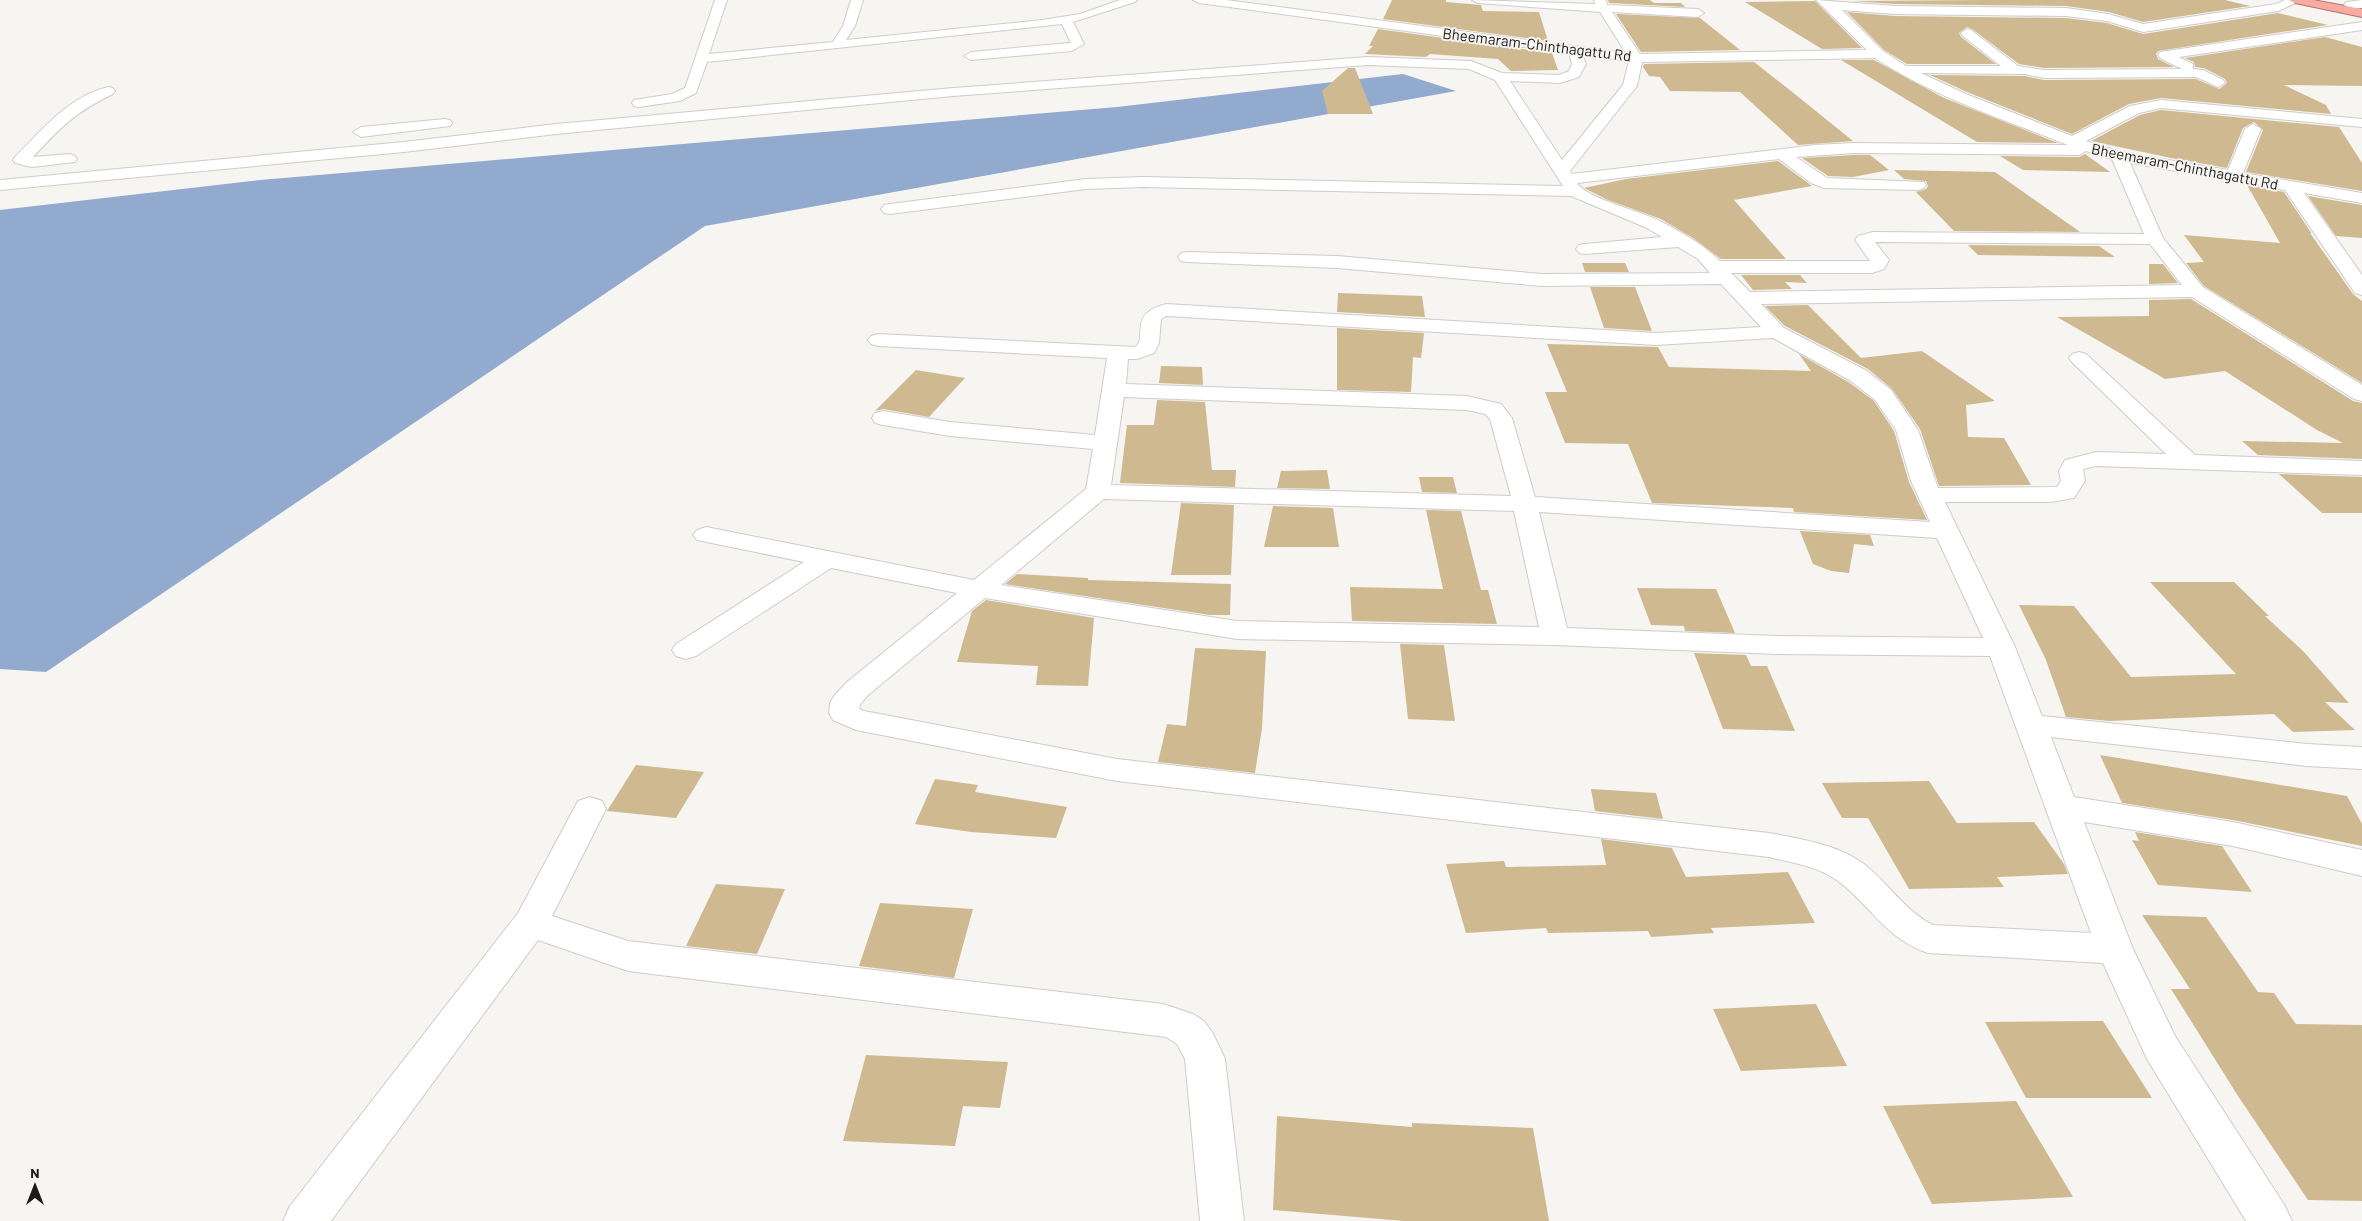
<svg xmlns="http://www.w3.org/2000/svg" width="2362" height="1221" font-family="Barlow,sans-serif">
<rect width="100%" height="100%" fill="#f7f5f2"/>
<path fill="#91aace" d="M1403,74L1456,91L705,226L46,672L0,669V210L260,180L1117,107Z"/>
<path fill="#ceb990" d="M1392,0H1446V2L1481,5L1483,11L1539,12L1548,41L1383,19Z
M1608,0H1650L1654,3H1681L1685,7L1609,3Z
M1986,0H2225L2250,6L2143,22L2109,12L2066,6L1895,4L1852,1Z
M1815,1L1862,48L1822,49L1745,2Z
M1847,12L1895,16L2066,18L2107,23L2143,34L2278,13L2328,25L2158,51L2156,54L2158,59L2174,67L2044,68L2019,64L1972,29L1967,27L1959,33L1961,37L1996,64H1907L1884,50Z
M1616,14L1700,18L1740,50L1641,52Z
M1378,29L1552,53L1558,70L1511,71L1498,59L1430,54L1426,57L1365,54L1373,46H1369Z
M2325,37L2362,47V86L2284,85L2326,105L2331,114L2161,98L2129,104L2072,134L1967,92L1930,75L2025,76L2044,80L2196,79L2219,89L2227,83L2225,79L2204,68L2195,67L2194,62L2185,58Z
M1841,60H1874L1944,98L2058,143L1977,142Z
M1754,62L1791,91L1853,141L1798,145L1740,92L1670,91L1660,77L1649,76L1643,67L1644,64Z
M1348,68H1355L1373,114H1328L1322,91Z
M2161,110L2339,127L2362,163V191L2246,172L2263,130L2254,122L2243,128L2227,168L2171,158L2091,141L2140,115Z
M2085,154L2110,172L2023,170L2000,156L2079,157Z
M1854,155H1870L1889,170L1853,177L1828,176L1802,158Z
M1778,161L1812,186L1734,200L1786,259H1721L1693,238L1661,219L1608,200L1584,188L1626,179Z
M1894,170L1995,172L2080,232L1954,231L1916,192L1926,189L1928,186L1926,181L1904,179Z
M2247,185L2284,192L2312,234L2310,233L2353,294L2362,301V383L2204,286L2186,263L2204,262L2184,235L2280,243Z
M2308,196L2362,205V238L2336,236Z
M1968,245L2099,246L2115,257L1978,255Z
M1582,263H1625L1629,272H1585Z
M2149,264H2163L2178,283L2149,284Z
M1741,275H1800L1807,283L1785,282L1792,289L1753,290Z
M1590,287H1635L1652,331L1604,328Z
M1338,293L1422,296L1425,317L1337,312Z
M2191,299L2353,401L2362,403V459L2258,455L2242,441L2343,443L2317,430L2225,371L2165,379L2057,317L2149,316V300Z
M1808,305L1861,358L1922,351L1995,401L1966,405L1968,437L2004,438L2031,485L1939,486L1920,429L1892,389L1868,369L1785,326L1765,306Z
M1337,328L1424,333L1421,358L1413,357L1411,392L1337,390Z
M1547,344L1658,347L1669,367L1811,371L1799,354L1850,383L1874,401L1894,431L1909,482L1927,520L1794,512L1793,508L1652,503L1628,444L1565,443L1545,392H1567Z
M1161,366L1202,367L1203,385L1159,383Z
M916,370L965,378L929,417L883,409L875,411Z
M1157,400L1205,402L1212,470H1236L1235,487L1120,483L1127,425H1154Z
M1327,470L1330,489L1277,488L1281,471Z
M2279,474L2362,477V513H2322Z
M1419,477H1453L1457,493L1422,492Z
M1181,503L1234,505L1231,575H1171Z
M1273,506L1333,508L1339,547H1264Z
M1426,510L1461,511L1481,590H1488L1497,624L1352,621L1350,587L1443,589Z
M1800,531L1870,535L1874,546L1854,544L1849,573L1831,571L1813,564Z
M1017,574L1088,578V580L1231,584L1230,615H1210L1005,584Z
M2150,582H2234L2269,616H2265L2303,651L2349,703L2325,702L2355,730L2293,732L2274,714L2110,721L2066,717L2046,660L2019,605L2074,606L2131,677L2236,674Z
M1637,588L1716,589L1735,633L1685,631L1684,626L1651,625Z
M986,600L1094,618L1088,686L1036,685L1038,666L957,662L972,611Z
M1400,644L1444,645L1455,721L1408,719Z
M1195,648L1266,651L1262,728L1255,773L1158,762L1167,724L1186,726Z
M1694,653L1746,655L1751,666H1767L1795,731L1723,729Z
M2100,755L2347,796L2362,824V846L2233,820L2122,803Z
M636,765L704,772L676,818L607,811Z
M935,779L978,785L975,792L1067,807L1056,838L971,832L915,824Z
M1929,781L1957,823L2034,822L2064,864L2068,874L1997,877L2004,887L1909,889L1868,818H1842L1822,783Z
M1591,789L1656,793L1663,819L1595,811Z
M2135,832L2222,846L2252,892L2158,885L2132,840L2139,841Z
M1601,839L1672,848L1686,877L1788,872L1815,923L1711,928L1714,933L1651,937L1648,931L1548,933L1546,928L1466,933L1446,864L1504,861L1506,867L1606,865Z
M716,884L785,889L757,954L686,946Z
M880,903L973,909L954,978L859,966Z
M2142,915L2206,917L2258,992L2274,993L2296,1024L2362,1025V1201L2308,1200L2238,1096L2171,989H2190Z
M1816,1004L1847,1066L1741,1071L1713,1009Z
M2103,1021L2152,1098H2026L1985,1022Z
M866,1055L1008,1062L1000,1108L963,1106L955,1146L843,1141Z
M2016,1101L2073,1197L1932,1204L1883,1106Z
M1277,1116L1412,1127V1123L1533,1128L1549,1221H1404L1273,1210Z"/>
<g fill="none" stroke-linecap="round" stroke-linejoin="round">
<g stroke="#cdccc9" stroke-width="2">
<path id="minor" d="M715,0H727L709,54L833,42L843,26L851,0H863L855,26L846,40L1042,20L1080,14L1120,0H1137L1135,2L1073,22L1084,44L1072,51L971,60L964,56L971,52L1069,43H1071L1062,24L707,62L696,93L680,101L639,107L634,106L632,103L634,100L672,94L685,88Z
M1193,0H1226L1626,53L1600,12L1478,3L1472,0L1595,4L1594,0H1606L1607,5L1698,9L1704,13L1698,17L1612,12L1640,54L1867,50L1816,0L1895,6L2066,8L2108,14L2143,24L2276,4L2285,0H2302L2278,11L2143,32L2107,21L2066,16L1895,14L1842,10L1883,51L1906,66H2001L1963,36L1961,33L1967,29L1971,30L2018,66L2044,70L2182,69L2160,58L2158,55L2160,52L2362,22V30L2179,57L2193,64V69L2203,70L2223,80L2225,83L2218,87L2196,77L2044,78L2025,74L1921,73L1966,94L2072,136L2130,106L2161,100L2362,119V127L2161,108L2139,113L2086,141L2121,152L2228,170L2245,129L2253,124L2261,129L2243,173L2362,193V203L2304,193L2362,275V295L2355,293L2285,190L2130,163L2163,238L2203,287L2362,385V401L2354,399L2192,297L1761,304L1784,328L1867,371L1891,390L1918,430L1938,488L2057,487L2061,481L2059,471L2065,460L2096,452L2166,454L2072,362L2069,358L2072,354L2079,352L2086,354L2195,455L2362,461V475L2096,466L2083,469L2085,481L2074,498L2050,502H1945L2015,647L2042,716L2307,744L2362,747V769L2307,766L2051,737L2074,797L2233,822L2362,850V876L2233,846L2084,822L2133,949L2175,1036L2285,1206L2292,1221H2246L2147,1059L2103,963L1928,953C1886,939 1871,906 1838,881C1818,866 1793,863 1769,857L1117,781L856,730L833,720L829,713L830,703L834,696L847,682L957,593L831,568L696,656L686,659L676,656L672,650L676,644L804,562L697,540L693,535L697,530L706,527L974,580L1086,489L1093,449L950,436L883,425L875,423L872,418L875,413L883,411L950,422L1095,435L1107,358L878,346L871,344L868,340L871,336L878,334L1135,347C1149,338 1126,314 1166,304L1656,333L1761,327L1721,284L1542,286L1337,268L1187,262L1181,261L1178,257L1181,253L1187,252L1337,256L1542,274L1710,273L1698,259L1678,247L1585,254L1579,253L1576,249L1579,245L1585,244L1662,237L1647,228L1571,196L1143,187L1086,189L890,214L884,213L881,209L884,205L890,204L1086,179L1143,177L1563,186L1495,80L1469,69L1368,65L953,96L556,134L404,152L0,190V180L404,142L556,124L953,88L1368,57L1471,61L1502,73L1559,75L1569,71L1572,64L1569,53L1199,3ZM1582,55L1629,61L1623,85L1562,160L1510,81L1560,83L1579,77L1586,64ZM1875,58C1934,97 2003,119 2068,145L1854,143L1815,145L1572,174L1570,171L1637,86L1642,62ZM2086,151L2112,159L2144,234L1873,232L1858,236L1855,240L1870,261H1720C1704,245 1681,232 1660,221C1641,211 1587,199 1577,183L1779,159L1811,183L1824,188L1918,190L1924,188L1926,185L1924,182L1827,178L1796,157L1854,153L2079,155ZM1875,242L2150,244L2182,285L1750,292L1731,273H1872L1884,269L1889,260ZM1166,316L1656,345L1773,338L1851,381L1875,400L1896,430L1911,481L1930,522L1535,497L1512,418L1501,404L1467,396L1126,384L1128,359H1137L1154,353L1159,343L1161,319ZM1124,397L1467,410L1485,414L1490,419L1511,496L1111,485ZM1104,499L1514,511L1539,627L1237,621L1001,585ZM1539,512L1937,538L1983,638L1777,636L1567,628ZM985,598L1237,639L1555,645L1777,654L1990,656L2091,933L1933,925C1905,911 1888,883 1864,864C1837,844 1800,839 1769,833L1117,759L864,711L859,709L860,705L867,696Z
M2362,0V8L2350,9L2344,5L2346,2Z
M108,87L113,88L115,91L113,94C75,112 61,127 33,157L69,154L75,156L77,159L75,162L32,167L15,163L13,160L15,157C42,130 69,96 108,87Z
M445,119L450,120L452,123L450,126L361,137L353,132L361,127Z
M590,797L602,801L606,809L552,916L628,941L1163,1004L1193,1014L1204,1021L1212,1032L1221,1050L1225,1059L1244,1221H1200L1185,1059L1177,1044L1166,1037L628,971L538,940L331,1221H283L290,1206L518,913L578,801Z"/>
</g>
<g stroke="#ac7872" stroke-width="2">
<path id="highway" d="M2289,0H2313L2362,9V17L2295,3Z"/>
</g>
<use href="#minor" fill="#fff" fill-rule="evenodd"/>
<use href="#highway" fill="#f9aaa1" fill-rule="evenodd"/>
</g>
<g text-anchor="middle" dominant-baseline="central" stroke-width="4" stroke-linejoin="round" paint-order="stroke">
<g font-size="15" fill="#1c1b1a" stroke="#f7f5f2">
<text transform="translate(1537 44) rotate(7)">Bheemaram-Chinthagattu Rd</text>
<text transform="translate(2185 166) rotate(11)">Bheemaram-Chinthagattu Rd</text>
</g>
</g>
<g transform="translate(35 1186)" stroke="#f7f5f2" stroke-width="4" paint-order="stroke">
<path d="M0-4L9 19L0 12L-9 19Z" fill="#1c1b1a"/>
<text y="-8" font-size="14" font-weight="bold" text-anchor="middle" fill="#1c1b1a">N</text>
</g>
</svg>
